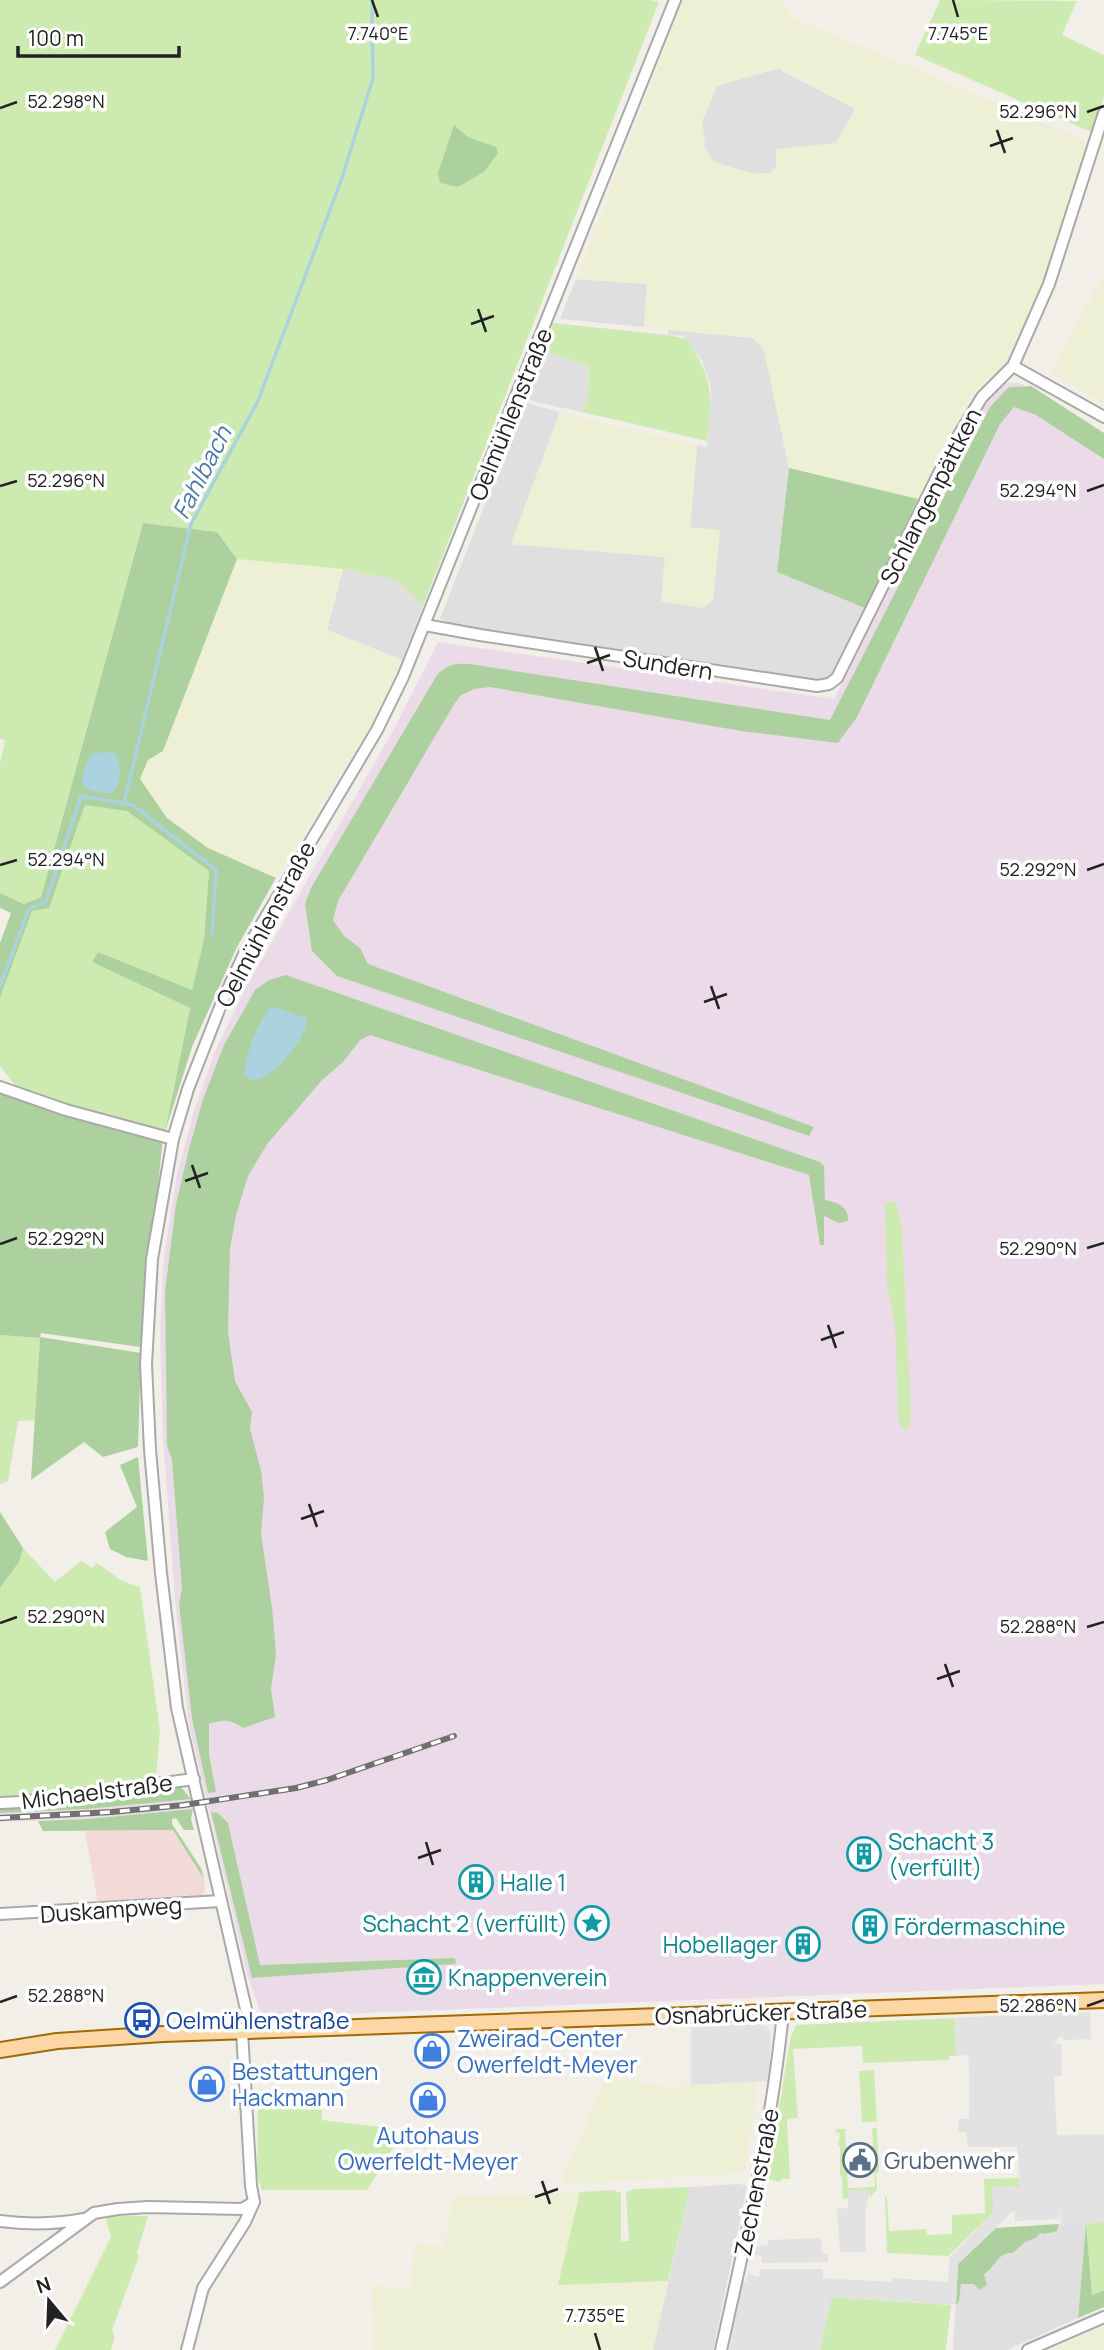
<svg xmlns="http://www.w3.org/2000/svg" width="1104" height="2350" font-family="Manrope,sans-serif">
<rect width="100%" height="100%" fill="#f2efe9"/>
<path fill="#e0dfdf" d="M780,68L782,71L856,109L836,143L816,146L777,167L771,173L753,174L715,162L709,155L705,146L702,121L717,85Z
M576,279L647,284L644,327L560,319Z
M669,330L753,338L764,349L789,468L777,572L865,608L832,677L827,679L821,680L777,674L459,626L440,619L489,494L504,463L526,403L560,412L511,544L665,557L690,528L697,445L707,447L711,388L702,361L684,336L668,335Z
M547,352L589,366L588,396L582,412L527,400Z
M343,569L396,580L423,606L402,660L327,630Z
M739,2184L747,2186L713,2350H653L690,2187Z
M1086,2223L1078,2318L1007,2350H953L958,2264L996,2228Z"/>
<path fill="#f2dad9" d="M173,1830L204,1879L205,1888L203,1894L193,1899L98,1904L85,1831Z"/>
<path fill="#ebdbe8" d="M1004,383H1020L1104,440V1984L262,2017L247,1974L189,1725L175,1599L163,1438L160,1333L164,1256L177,1174L194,1111L216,1049L245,989L395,727L438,642L834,699L954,459L987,401Z
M191,1799L193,1809L88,1819L0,1822V1813L87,1809Z"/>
<path fill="#eef0d5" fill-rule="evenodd" d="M683,0H784L783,3L794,18L1084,140L1087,147L1044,282L1009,363L974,391L918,499L789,468L764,350L753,338L644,327L647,284L576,279ZM780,68L855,109L836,143L776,149V167L770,173L753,174L715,162L709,155L705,146L702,121L717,86Z
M1104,273V404L1051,373Z
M560,412L697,445L690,527L720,530L713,600L703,608L661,601L665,557L511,544Z
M237,559L343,569L327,630L402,660L378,714L276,878L208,848L167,818L140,779L148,760L163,751Z
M606,2077L670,2087L759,2081L744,2173L560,2185Z
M580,2192L558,2285L668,2281L653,2350H374L372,2285L409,2288L415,2244L445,2246L452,2197Z
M1104,2326V2350H1050Z"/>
<path fill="#cdebb0" d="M0,0H651L659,2L423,606L396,580L343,569L237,559L217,532L143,523L41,897L24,904L0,893V764L5,740L0,739Z
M940,0L1077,1L1062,35L1104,55V97L1091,132L915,55Z
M553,323L668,335L686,339C714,378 712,395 707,441L582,412L588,396L589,366L547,352Z
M85,805L127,810L209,871L204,939L192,991L98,952L92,962L190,1008L165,1132L69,1109L19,1090L0,1066V998L32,911L49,907Z
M896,1202L902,1229L911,1415L908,1431C900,1428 899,1423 898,1415L895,1326L887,1286L885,1203Z
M0,1335L40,1338L35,1420L18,1421L8,1481L0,1484Z
M23,1548L55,1582L81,1561L92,1568L97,1563L122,1581L140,1587L160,1731L156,1778L0,1797V1588L19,1562Z
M1070,2013L955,2019L956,2056H949V2060L863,2063L862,2046L793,2049L798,2118L787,2119L790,2179H782L779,2182L767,2179L791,2036L796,2025Z
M874,2070L877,2122H862L859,2071Z
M322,2091V2120L404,2130L367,2190H262L257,2177L258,2093Z
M872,2128H877L879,2171L876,2174L877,2189L870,2197L869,2190H848V2198L843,2199L842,2178L840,2175V2147L838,2144L840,2133H836L835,2129H845L848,2188L875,2187Z
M1019,2178L1020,2187L948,2256L887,2253L885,2197H887L889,2231L926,2229L927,2235L952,2234V2215L985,2213L984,2179Z
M690,2187L668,2281L558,2285L580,2192L613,2190L621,2193V2241H629L626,2192L634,2189Z
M105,2216H148L137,2252L139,2256L112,2330L115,2337L111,2350H55L111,2237Z
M1104,2222V2290L1092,2295L1086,2223Z
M831,2297L951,2305L946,2350H820Z"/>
<path fill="#add19e" d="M454,125L468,137L496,147L498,153L484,172L458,187L440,183L438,173Z
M1031,386L1104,433V459L1036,415L1014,407L1000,424L857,717L838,743L741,731L490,687L474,689L461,695L453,706L338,901L333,920L344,936L360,948L368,964L814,1127L809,1136L337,976L312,951L305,904L311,888L437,675C449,662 460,663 476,665L830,720L990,407L1009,387Z
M789,468L918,499L865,608L777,572Z
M143,523L217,532L237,559L163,751L148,760L140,779L167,818L208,848L276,878L237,947L192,1047L165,1132L190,1008L92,962L98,952L192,990L204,939L209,871L127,811L85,805L49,908L32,911L0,998V943L11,913L0,908V893L24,904L41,897Z
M286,975L820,1162L824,1166L825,1200C838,1203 849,1206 848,1221L839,1223L824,1216V1245H820L809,1175L370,1035L360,1040L343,1062L323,1079L268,1143L248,1176L236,1215L230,1249L228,1332L235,1381L252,1412L250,1429L261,1470L264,1498L261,1534L272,1607L276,1654L271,1689L275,1717L243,1728C232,1719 222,1719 209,1724V1754L216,1792L208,1793L192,1718L179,1604L182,1588L172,1460L167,1445L165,1292L176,1204L189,1149L203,1099L224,1045L255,990L269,980Z
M0,1090L163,1139L140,1347L41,1333L40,1337L141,1353L138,1447L103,1457L84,1442L31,1480L40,1338L0,1335Z
M138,1457L148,1561L126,1557L110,1549L105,1532L137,1507L120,1465Z
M0,1512L23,1548L19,1562L0,1588Z
M172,1787H181L191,1799L87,1809L0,1813V1804L86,1798L165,1788L168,1794L172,1793Z
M193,1809L191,1819L194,1830H184L176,1818L172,1819V1824L201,1868L204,1879L173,1830L43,1831L38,1821L88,1819Z
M211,1812L218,1813L228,1823L260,1965L455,1958L456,1964L252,1978Z
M1086,2223L1092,2295L1104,2290V2307L1078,2318Z
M1059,2224L1057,2231L1045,2234L1040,2233L1036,2238L1025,2242L1013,2253C997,2252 996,2267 984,2274L987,2285L979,2290L974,2284H961L959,2301L956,2305L958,2264L996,2228Z"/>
<path fill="#e2e2e2" d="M1090,2012L1091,2039L1063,2040V2036L1058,2038L1054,2044H1061L1062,2076L1054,2077L1057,2135L1104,2134V2222L1061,2224L1060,2210L1059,2219L1015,2221V2212H1012L958,2264L956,2305L832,2297L820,2350H729L743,2282H746L749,2270L750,2274L759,2277L760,2269H823V2278L891,2282L892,2278L948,2282L950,2257L993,2213L992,2187L1020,2186L1017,2147H968L966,2132H958V2119H969V2065L968,2055L956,2056L954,2018Z
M760,2024L768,2027L771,2034L769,2081L691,2085V2027Z
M848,2190H870L866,2208V2252H840L837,2209L848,2208Z
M821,2238L822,2254L828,2255V2262L762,2263L761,2255L752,2256L755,2246L768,2245V2240Z"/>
<path fill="#aad3df" d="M114,752C122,767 122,779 113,793C102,793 80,793 82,777C84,768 89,765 89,756L96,753Z
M271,1006L307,1018C308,1036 271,1082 253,1080C249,1080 248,1077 244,1074C246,1052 258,1023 271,1006Z"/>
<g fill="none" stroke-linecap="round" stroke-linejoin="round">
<path stroke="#aad3df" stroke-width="3.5" d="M124,803L134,806L216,870L212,936
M0,986L29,909L46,901L81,796L124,803L191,524L258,401L342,178L373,78L372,0"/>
<g stroke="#a9a9a9" stroke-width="14">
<path id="minor" d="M1013,366L1104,417
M425,625L480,635L817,686L829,684L837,678L954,443L982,397L1013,366L1049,284L1104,113
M0,1087L66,1110L173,1139
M0,1803L21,1802L194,1779
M0,1914L221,1901
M251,2031L177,1708L161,1573L150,1450L146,1364L152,1259L173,1139L188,1089L222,1002L245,952L377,730L403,677L675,0
M0,2221C29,2225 56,2224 84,2219
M0,2282L94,2213L118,2209L148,2207L242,2209L254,2202
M187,2350L203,2288L245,2222L254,2202L251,2186L242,2031
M721,2350C746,2238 772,2126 783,2012
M1028,2350L1104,2317"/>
</g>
<g stroke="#a06b00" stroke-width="18">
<path id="major" d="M0,2050L57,2041L163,2034L1104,2000"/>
</g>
<use href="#minor" stroke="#fff" stroke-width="10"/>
<use href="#major" stroke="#fcd6a4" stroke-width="14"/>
<g stroke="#707070" stroke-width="6">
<path id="rail" d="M0,1818L112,1812L184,1805L296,1788L327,1780L454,1736"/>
</g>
<use href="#rail" stroke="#fff" stroke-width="3.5" stroke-dasharray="10" stroke-linecap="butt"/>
</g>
<path fill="none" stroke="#222" stroke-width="2.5" d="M372,0L378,17M953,0L958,17M0,108L17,102M1087,112L1104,106M997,130L1005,153M990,146L1013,138M478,309L486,332M471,324L494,316M0,486L17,481M1087,491L1104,485M595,647L603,671M587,663L610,655M0,865L17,860M1087,870L1104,864M711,986L719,1009M704,1002L727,994M192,1165L200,1188M185,1181L208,1173M0,1244L17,1238M1087,1248L1104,1243M828,1325L836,1348M821,1340L844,1332M309,1504L317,1527M301,1519L324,1511M0,1623L17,1617M1087,1627L1104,1622M945,1664L953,1687M937,1679L960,1671M426,1842L433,1865M418,1858L441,1850M0,2002L17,1996M1087,2006L1104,2000M542,2181L550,2204M535,2197L558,2189M595,2333L600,2350"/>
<defs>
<g id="building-ring" transform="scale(1.75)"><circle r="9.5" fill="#fff" stroke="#0f9aa8" stroke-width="1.5"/><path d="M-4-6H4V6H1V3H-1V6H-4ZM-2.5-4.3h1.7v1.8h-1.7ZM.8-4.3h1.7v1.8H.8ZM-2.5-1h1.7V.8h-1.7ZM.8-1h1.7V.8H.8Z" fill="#0f9aa8"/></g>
<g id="sight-ring" transform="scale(1.75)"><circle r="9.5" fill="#fff" stroke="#0f9aa8" stroke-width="1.5"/><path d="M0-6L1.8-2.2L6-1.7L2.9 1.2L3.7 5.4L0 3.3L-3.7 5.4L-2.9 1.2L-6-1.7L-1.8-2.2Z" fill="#0f9aa8"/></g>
<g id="museum-ring" transform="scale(1.75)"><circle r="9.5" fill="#fff" stroke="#0f9aa8" stroke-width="1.5"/><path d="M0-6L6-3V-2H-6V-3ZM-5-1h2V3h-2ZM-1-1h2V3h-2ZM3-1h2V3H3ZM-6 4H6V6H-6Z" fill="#0f9aa8"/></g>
<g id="bus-ring" transform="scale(1.75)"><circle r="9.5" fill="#fff" stroke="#1a4fb4" stroke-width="1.5"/><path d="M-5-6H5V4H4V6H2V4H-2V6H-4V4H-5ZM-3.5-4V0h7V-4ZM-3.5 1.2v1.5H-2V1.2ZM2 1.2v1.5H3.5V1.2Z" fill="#1a4fb4"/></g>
<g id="shop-ring" transform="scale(1.75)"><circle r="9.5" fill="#fff" stroke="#3f7fe0" stroke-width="1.5"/><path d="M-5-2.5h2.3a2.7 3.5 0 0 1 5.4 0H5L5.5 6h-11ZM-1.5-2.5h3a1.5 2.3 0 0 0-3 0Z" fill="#3f7fe0"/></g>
<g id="civic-ring" transform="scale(1.75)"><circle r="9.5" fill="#fff" stroke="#5c6f8a" stroke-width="1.5"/><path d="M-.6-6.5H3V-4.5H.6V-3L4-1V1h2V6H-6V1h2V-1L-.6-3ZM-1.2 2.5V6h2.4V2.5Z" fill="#5c6f8a"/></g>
</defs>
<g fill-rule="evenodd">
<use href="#building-ring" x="864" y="1854"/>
<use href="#building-ring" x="476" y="1882"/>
<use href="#sight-ring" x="592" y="1923"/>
<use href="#building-ring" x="870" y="1926"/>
<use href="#building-ring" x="803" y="1944"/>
<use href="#museum-ring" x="424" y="1977"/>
<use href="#bus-ring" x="142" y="2020"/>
<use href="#shop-ring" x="432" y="2051"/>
<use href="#shop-ring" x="207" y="2084"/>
<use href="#shop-ring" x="428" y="2100"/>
<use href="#civic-ring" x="860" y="2160"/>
</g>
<g text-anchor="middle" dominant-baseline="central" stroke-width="7" stroke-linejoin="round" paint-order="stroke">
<g font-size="23" fill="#222" stroke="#fff">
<text transform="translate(510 414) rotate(-68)">Oelmühlenstraße</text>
<text transform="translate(930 496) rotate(-63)">Schlangenpättken</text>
<text transform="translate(668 664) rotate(9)">Sundern</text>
<text transform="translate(265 924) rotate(-62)">Oelmühlenstraße</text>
<text transform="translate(97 1791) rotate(-7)">Michaelstraße</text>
<text transform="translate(111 1909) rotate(-4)">Duskampweg</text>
<text transform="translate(761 2012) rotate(-2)">Osnabrücker Straße</text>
<text transform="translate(756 2182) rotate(-79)">Zechenstraße</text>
</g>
<g font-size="23" fill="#0d838f" stroke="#fff" text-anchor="start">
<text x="888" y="1841">Schacht 3<tspan x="888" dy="26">(verfüllt)</tspan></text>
<text x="500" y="1882">Halle 1</text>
<text x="568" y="1923" text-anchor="end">Schacht 2 (verfüllt)</text>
<text x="894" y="1926">Fördermaschine</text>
<text x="778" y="1944" text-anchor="end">Hobellager</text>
<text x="448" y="1977">Knappenverein</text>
</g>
<g font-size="23" fill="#164399" stroke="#fff" text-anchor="start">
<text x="166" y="2020">Oelmühlenstraße</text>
</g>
<g font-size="23" fill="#366cbe" stroke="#fff" text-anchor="start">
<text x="457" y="2038">Zweirad-Center<tspan x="457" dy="26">Owerfeldt-Meyer</tspan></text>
<text x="232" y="2071">Bestattungen<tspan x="232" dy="26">Hackmann</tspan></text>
<text x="428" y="2135" text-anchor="middle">Autohaus<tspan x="428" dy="26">Owerfeldt-Meyer</tspan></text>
</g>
<g font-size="23" fill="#4e5e75" stroke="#fff" text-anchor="start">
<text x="884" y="2160">Grubenwehr</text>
</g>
<g font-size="24" font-style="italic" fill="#4a7aab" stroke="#fff">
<text transform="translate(201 472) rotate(-63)">Fahlbach</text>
</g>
</g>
<g font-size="18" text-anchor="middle" fill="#222" stroke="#fff" stroke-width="7" stroke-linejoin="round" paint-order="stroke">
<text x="378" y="40">7.740°E</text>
<text x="958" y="40">7.745°E</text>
<text x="66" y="108">52.298°N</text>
<text x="1038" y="118">52.296°N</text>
<text x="66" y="487">52.296°N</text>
<text x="1038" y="497">52.294°N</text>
<text x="66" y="866">52.294°N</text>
<text x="1038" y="876">52.292°N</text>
<text x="66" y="1245">52.292°N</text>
<text x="1038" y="1255">52.290°N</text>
<text x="66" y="1623">52.290°N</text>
<text x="1038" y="1633">52.288°N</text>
<text x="66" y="2002">52.288°N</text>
<text x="1038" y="2012">52.286°N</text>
<text x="595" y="2322">7.735°E</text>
</g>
<g transform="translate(49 2301) rotate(341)" stroke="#ffffff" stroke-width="5" paint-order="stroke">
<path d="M0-5L12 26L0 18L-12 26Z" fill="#222222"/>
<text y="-10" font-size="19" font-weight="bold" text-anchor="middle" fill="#222222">N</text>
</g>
<path d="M18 46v10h161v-10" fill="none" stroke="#222222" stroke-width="3.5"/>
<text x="28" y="46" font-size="21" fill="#222222" stroke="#ffffff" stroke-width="5" paint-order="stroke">100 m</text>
</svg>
